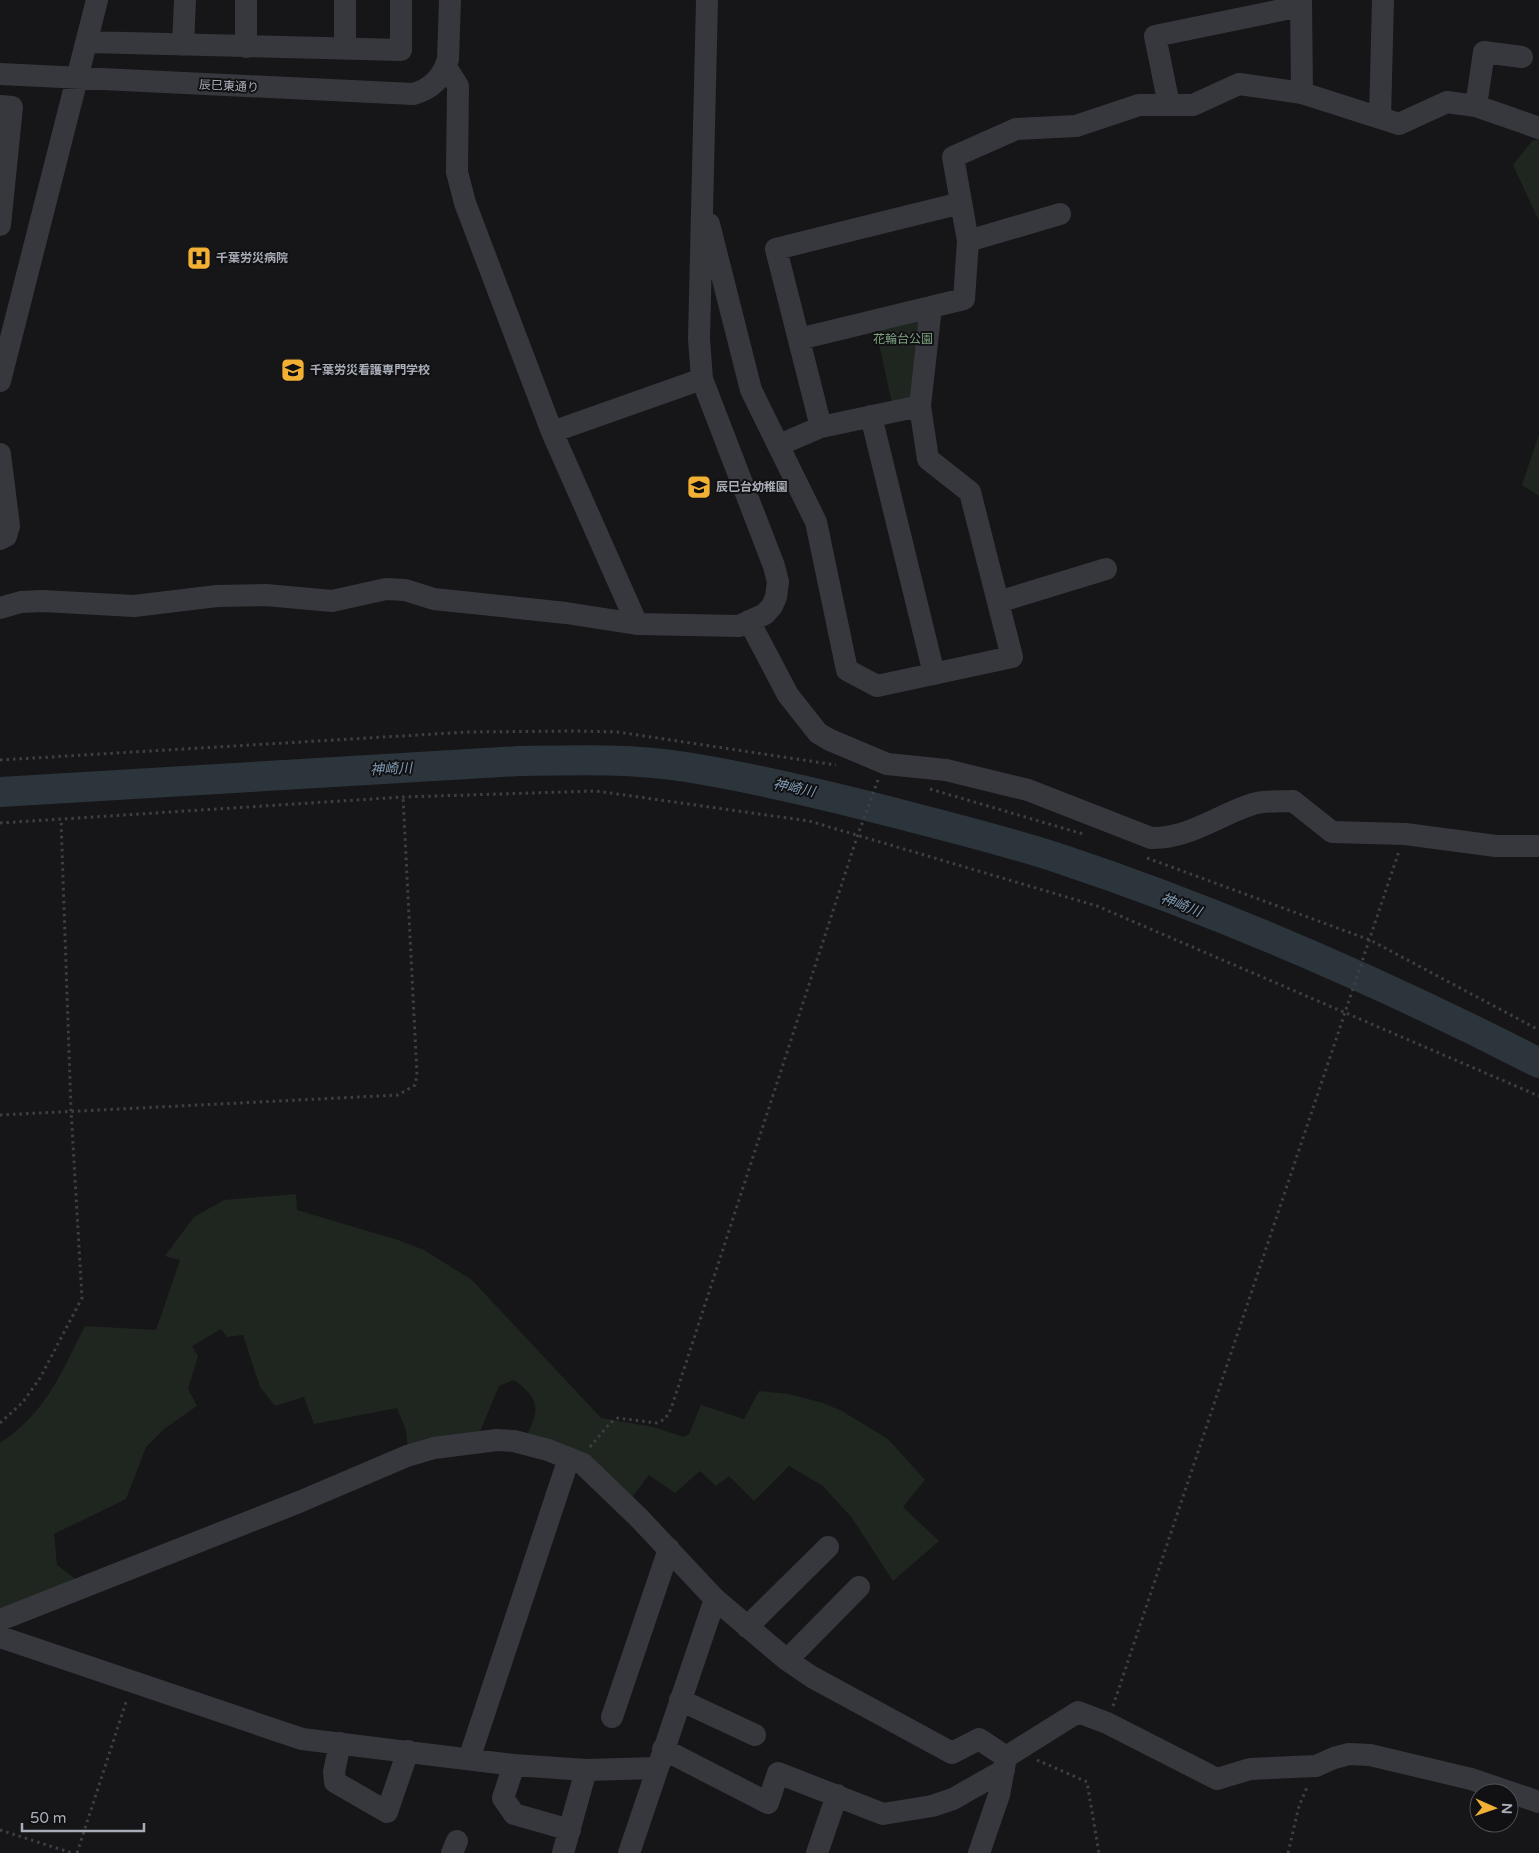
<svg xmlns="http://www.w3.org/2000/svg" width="1539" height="1853" font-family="'Varela Round','Noto Sans JP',sans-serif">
<rect width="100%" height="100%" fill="#161618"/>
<path fill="#1e261f" d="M1539,139V221L1513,165L1532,141Z
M931,307L920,406L894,412L874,321Z
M1539,434V496L1522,485Z
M296,1194L297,1210L398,1240L424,1250L472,1280L601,1418L653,1427L684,1437L689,1434L701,1405L744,1419L759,1391L789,1394L823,1403L842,1411L888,1439L925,1480L903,1507L939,1541L893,1581L852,1518L823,1486L789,1466L754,1501L729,1476L716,1486L700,1471L675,1493L649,1475L632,1497L523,1442C539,1413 543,1401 514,1380L499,1386L476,1441L408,1452L406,1430L397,1408L314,1424L304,1397L275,1406L260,1387L243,1335L227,1337L221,1329L192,1346L198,1356L188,1389L197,1406L164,1429L146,1447L126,1499L54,1534L57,1565L82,1584L0,1616V1443C46,1413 61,1373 85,1326L156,1330L180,1260L165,1256L194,1217L224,1200Z"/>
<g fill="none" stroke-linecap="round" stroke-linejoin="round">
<path stroke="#2c353c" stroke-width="30" d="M0,792L519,761C574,760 632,758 686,767C761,779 834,797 907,816C957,829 1009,842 1058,858C1223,913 1385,984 1539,1063"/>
<path stroke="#3d3f44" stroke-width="3" stroke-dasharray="2.5 4" stroke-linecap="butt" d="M0,760L468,732L577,731L618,732L836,765
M930,789L1083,834
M0,823L403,797L596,791L809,821L1097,906L1539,1096
M1147,858L1370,940L1539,1030
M0,1115L398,1095L415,1085L417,1075L403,797
M0,1423L23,1402L40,1378L82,1298L71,1110L61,819
M590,1447L610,1423L618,1418L657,1423L665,1419L671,1409L857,837L878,780
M1113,1706L1399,851
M1037,1760L1087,1782L1099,1853
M0,1830L72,1853
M77,1853L127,1699
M1288,1853L1299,1806L1308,1785"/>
<path stroke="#37383d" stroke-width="22" d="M1301,0L1302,93
M87,42L401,50V0
M183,45L185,0
M246,47V0
M345,49V0
M446,67L458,86L457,172L465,203L552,432L637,624
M0,74L413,94C432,89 443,77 448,59L450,0
M1169,105L1155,36L1301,6
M0,106L12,107L0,225
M1476,106L1484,52L1522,57
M1380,118L1383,0
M709,224L751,390L816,522L847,670L877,686L1012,657L970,492L928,459L920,406L931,307
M968,241L1060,214
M799,339L964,299L968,241L953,157L1016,129L1076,126L1139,105H1193L1239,84L1302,93L1399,124L1447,102L1476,106L1539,128
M0,381L97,0
M871,416L934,674
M821,427L776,249L961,203
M552,432L702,379
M779,445L821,427L920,406
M0,454L9,526L6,536L0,539
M998,602L1106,569
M0,608L21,602L43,601L134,606L217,596L266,595L332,601L386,589L405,590L434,599L566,613L637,624L739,626L765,614L772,606L776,597L778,582L774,566L702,379L699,339L707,0
M749,621L788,695L818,733L830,740L887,764L946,770L1028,790L1151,838C1187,839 1217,816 1250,805C1262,800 1279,802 1293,801L1332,832L1405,834L1496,846H1539
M0,1620L299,1502L407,1456L434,1448L497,1440L514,1441L548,1450L583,1464L640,1519L715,1599L787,1660L812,1677L952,1753L979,1739L1006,1757
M747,1627L828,1547
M0,1637L302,1739L514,1765L586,1770L657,1768
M787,1660L859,1587
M680,1700L755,1735
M612,1717L669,1549
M340,1743L334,1772L335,1782L387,1812L408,1751
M663,1749L768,1803L778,1773L883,1814L932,1806L953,1799L1004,1770
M469,1759L569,1458
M514,1765L503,1798L514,1814L570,1830
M452,1853L457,1841
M563,1853L586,1770
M629,1853L715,1599
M817,1853L837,1795
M979,1853L999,1795L1006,1757L1078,1712L1107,1723L1217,1779L1250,1769L1316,1766L1334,1758L1349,1754L1370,1755L1471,1779L1539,1802"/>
</g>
<defs>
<g id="hospital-square" transform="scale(1.25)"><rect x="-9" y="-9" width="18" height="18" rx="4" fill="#f2b134" stroke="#111113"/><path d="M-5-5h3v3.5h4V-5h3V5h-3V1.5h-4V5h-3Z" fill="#111"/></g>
<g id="university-square" transform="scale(1.25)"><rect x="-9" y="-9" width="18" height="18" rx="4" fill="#f2b134" stroke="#111113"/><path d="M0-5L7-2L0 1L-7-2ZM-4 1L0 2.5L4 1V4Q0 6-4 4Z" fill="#111"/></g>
<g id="school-square" transform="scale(1.25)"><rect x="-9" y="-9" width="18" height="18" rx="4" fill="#f2b134" stroke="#111113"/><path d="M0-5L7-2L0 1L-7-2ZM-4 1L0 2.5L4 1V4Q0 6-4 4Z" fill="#111"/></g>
</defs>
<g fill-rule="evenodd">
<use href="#hospital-square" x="199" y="258"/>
<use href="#university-square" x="293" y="370"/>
<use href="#school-square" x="699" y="487"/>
</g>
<g text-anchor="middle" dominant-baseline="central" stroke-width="4" stroke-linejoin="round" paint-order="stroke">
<g font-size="12" fill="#a8adb8" stroke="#111113">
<text transform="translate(229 86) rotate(3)">辰巳東通り</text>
</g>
<g font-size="12" font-weight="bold" fill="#a8adb8" stroke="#111113" text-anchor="start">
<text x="216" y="258">千葉労災病院</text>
<text x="310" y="370">千葉労災看護専門学校</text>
<text x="716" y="487">辰巳台幼稚園</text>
</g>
<g font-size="12" fill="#7fa381" stroke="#111113">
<text x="903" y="339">花輪台公園</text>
</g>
<g font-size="14" font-style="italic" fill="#7f9bb3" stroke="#111113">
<text transform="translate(391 769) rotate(-3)">神崎川</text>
<text transform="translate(794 788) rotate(12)">神崎川</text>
<text transform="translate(1181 905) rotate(21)">神崎川</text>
</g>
</g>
<g transform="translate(1494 1808) rotate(92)"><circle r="24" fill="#111113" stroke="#4d4f55"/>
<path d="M0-4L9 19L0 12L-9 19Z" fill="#f2b134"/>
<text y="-8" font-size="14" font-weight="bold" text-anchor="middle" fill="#a8adb8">N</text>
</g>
<path d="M22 1823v8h122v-8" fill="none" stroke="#a8adb8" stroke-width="2.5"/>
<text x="30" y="1823" font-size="15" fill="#a8adb8" stroke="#111113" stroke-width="4" paint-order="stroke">50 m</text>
</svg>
